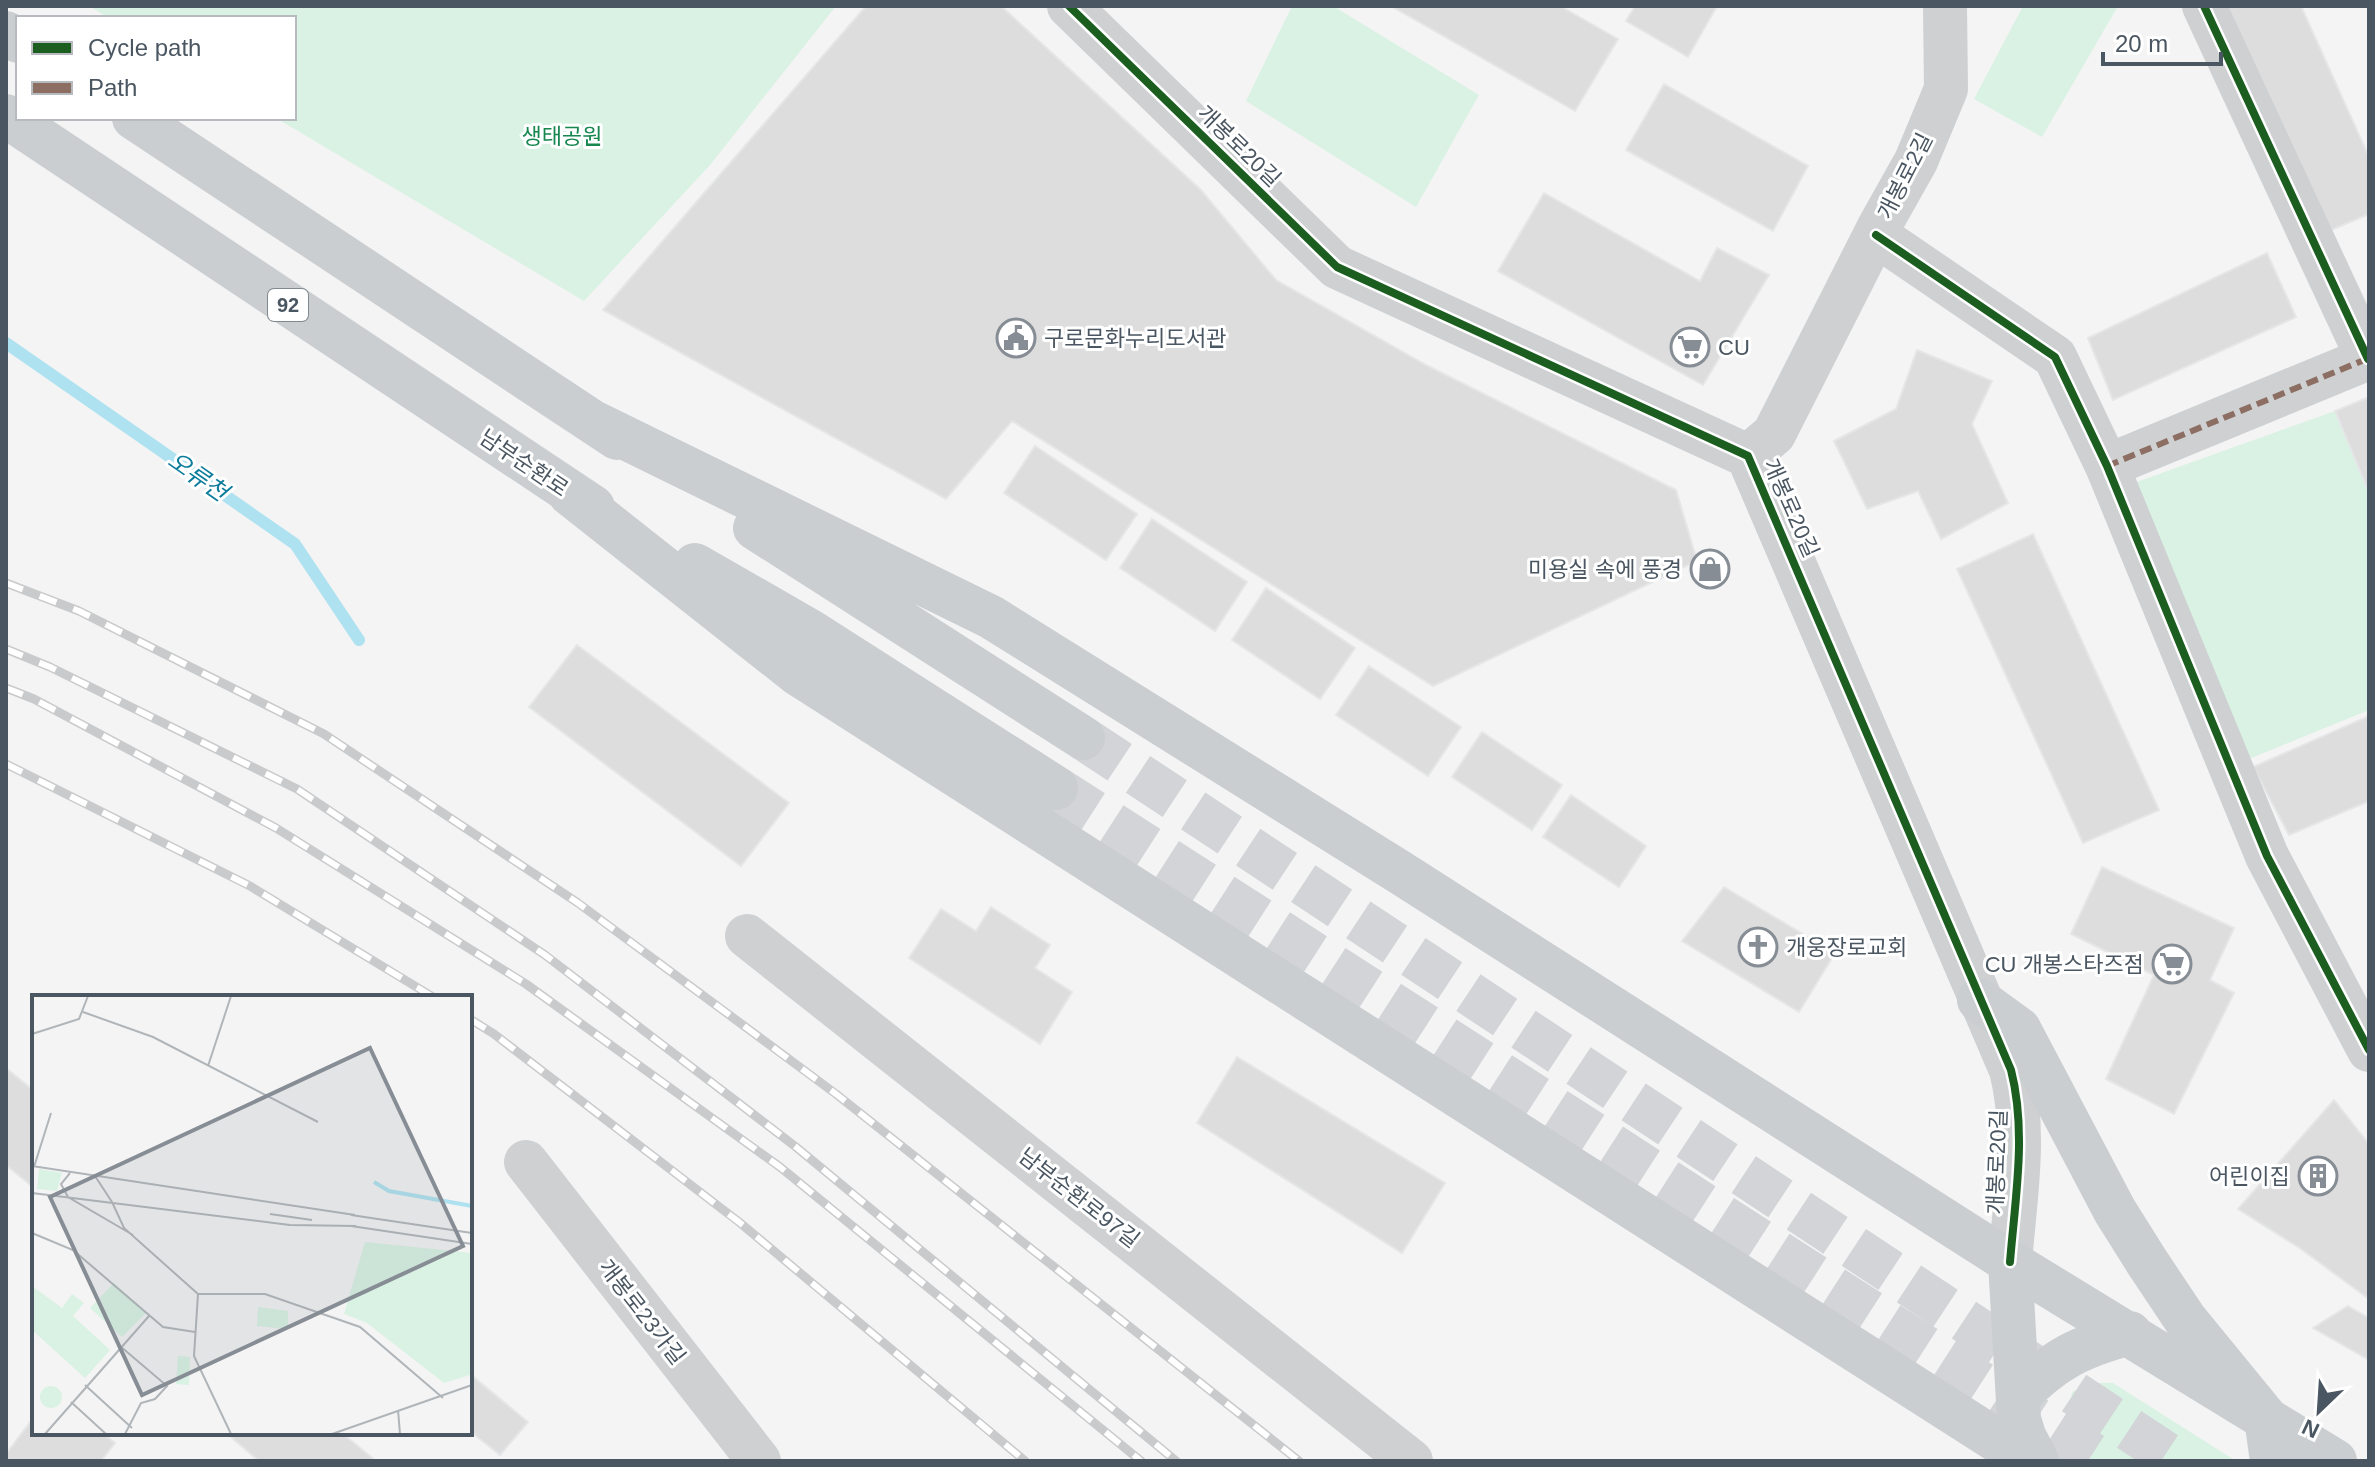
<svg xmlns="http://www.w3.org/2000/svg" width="2375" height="1467" font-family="Helvetica,'Noto Sans KR',sans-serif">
<rect width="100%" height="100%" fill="#f4f4f4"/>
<path fill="#d9f2e3" d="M89,6H836L710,165L584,301L276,118H294V18H109Z
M1292,6H1333L1479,95L1416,207L1246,101Z
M2023,6H2118L2042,137L1974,99Z
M2335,411L2369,493V710L2229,767L2117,489Z
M2093,1383H2113L2236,1461H2081L2077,1458L2067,1430L2072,1392Z"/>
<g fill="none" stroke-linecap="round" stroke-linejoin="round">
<path stroke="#aee2f0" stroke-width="12" d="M6,343L295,544L359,640"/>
</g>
<path fill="#ddddde" stroke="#e5e6e7" stroke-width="2" d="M866,6H1001L1201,190L1276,280L1428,366L1676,490L1697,561L1433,686L1012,421L946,499L603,310Z
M1391,6H1560L1618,39L1575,111Z
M1635,6H1717L1688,57L1626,21Z
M2222,6H2301L2369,157V214L2322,234Z
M1664,84L1808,166L1773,231L1626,150Z
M1544,193L1700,281L1717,248L1769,275L1703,385L1498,271Z
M2267,253L2296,317L2113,400L2088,338Z
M1917,350L1992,381L1972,424L2008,503L1941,539L1918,491L1867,509L1834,441L1896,409Z
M2369,397V493L2335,411Z
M1035,446L1137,514L1106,560L1004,493Z
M1152,519L1247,582L1215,631L1120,568Z
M2033,534L2159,810L2083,843L1957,569Z
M1266,588L1355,648L1320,699L1232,640Z
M577,645L789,803L741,866L529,707Z
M1369,666L1461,727L1428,776L1336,715Z
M2369,716V801L2289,835L2253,767Z
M1482,732L1562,785L1532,830L1452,777Z
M1571,795L1646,846L1619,887L1543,837Z
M2102,867L2234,928L2210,980L2234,993L2174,1114L2106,1079L2154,975L2071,934Z
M1724,887L1835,953L1799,1012L1682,941Z
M991,907L1050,945L1035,968L1072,992L1040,1044L909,958L941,909L976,931Z
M1237,1057L1445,1183L1402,1253L1197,1123Z
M6,1068L34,1091V1188L6,1165Z
M2334,1100L2369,1144V1299L2301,1249L2238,1209Z
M2348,1306L2369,1318V1360L2313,1328Z
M470,1374L528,1422L500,1455L470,1431Z
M34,1417V1433H103L115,1443L101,1461H6V1454Z
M226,1433H342L376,1461H259Z"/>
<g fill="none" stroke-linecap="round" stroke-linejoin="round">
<path stroke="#d2d4d7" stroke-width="44" stroke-dasharray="44 22" stroke-linecap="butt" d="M1083,738L2177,1461
M1056,788L2102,1461"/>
<path stroke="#ced0d2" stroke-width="44" d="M1069,6L1337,267L1748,456L2011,1070C2027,1132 2015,1199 2010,1262
M2204,6L2368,359
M1876,235L2055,357L2107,466L2267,856L2369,1050
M1748,456L1774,434L1880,225L1916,161L1946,89L1945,6
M2107,466L2369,358
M747,936L1411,1461
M526,1162L759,1461"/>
<path stroke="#caced1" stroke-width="44" d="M6,33L18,41
M6,116L593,507
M134,118L617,438
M593,422L991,617L1401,873L2010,1262L2335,1461
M570,494L798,674L2029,1461
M755,528L1083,738
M695,565L810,631L1056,788
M1979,1000L2019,1029L2115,1211L2147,1262L2185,1319L2266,1418L2272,1461
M2010,1262L2019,1419L2024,1436L2037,1461
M2018,1396C2055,1359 2079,1347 2130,1333"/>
<g stroke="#c9cacc" stroke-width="9">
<path id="rail" d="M6,583L79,611L324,734L578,903L836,1094L1299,1461
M6,649L50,667L297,789L545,955L796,1147L1176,1461
M6,688L34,699L276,828L526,984L780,1167L1141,1461
M6,764L250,886L433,997
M470,1019L494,1034L739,1222L1025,1461"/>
</g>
<use href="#rail" stroke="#fff" stroke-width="6" stroke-dasharray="18" stroke-linecap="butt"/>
<path stroke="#8d6e63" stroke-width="6" stroke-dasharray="12 6" stroke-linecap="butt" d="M2107,466L2369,358"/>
<g stroke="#fff" stroke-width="13">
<path id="cycleway" d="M1069,6L1337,267L1748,456L2011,1070C2027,1132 2015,1199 2010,1262
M2204,6L2368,359
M1876,235L2055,357L2107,466L2267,856L2369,1050"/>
</g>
<use href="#cycleway" stroke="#1b5e20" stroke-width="8"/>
</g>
<defs>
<g id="civic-ring" transform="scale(2)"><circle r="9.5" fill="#fff" stroke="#868d94" stroke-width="1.5"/><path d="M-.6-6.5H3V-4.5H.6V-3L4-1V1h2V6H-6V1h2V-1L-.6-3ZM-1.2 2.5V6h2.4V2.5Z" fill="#868d94"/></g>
<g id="supermarket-ring" transform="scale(2)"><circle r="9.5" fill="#fff" stroke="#868d94" stroke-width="1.5"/><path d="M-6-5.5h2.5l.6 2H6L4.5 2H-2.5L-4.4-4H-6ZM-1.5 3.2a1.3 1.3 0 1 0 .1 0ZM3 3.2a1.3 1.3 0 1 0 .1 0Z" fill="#868d94"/></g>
<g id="shop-ring" transform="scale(2)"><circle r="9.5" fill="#fff" stroke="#868d94" stroke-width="1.5"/><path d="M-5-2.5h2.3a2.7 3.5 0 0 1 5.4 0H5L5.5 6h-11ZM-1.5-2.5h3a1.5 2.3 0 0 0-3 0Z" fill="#868d94"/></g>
<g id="church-ring" transform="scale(2)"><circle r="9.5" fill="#fff" stroke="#868d94" stroke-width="1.5"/><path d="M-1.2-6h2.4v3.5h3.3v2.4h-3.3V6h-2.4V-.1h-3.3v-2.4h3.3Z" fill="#868d94"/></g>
<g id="building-ring" transform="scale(2)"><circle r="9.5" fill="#fff" stroke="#868d94" stroke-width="1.5"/><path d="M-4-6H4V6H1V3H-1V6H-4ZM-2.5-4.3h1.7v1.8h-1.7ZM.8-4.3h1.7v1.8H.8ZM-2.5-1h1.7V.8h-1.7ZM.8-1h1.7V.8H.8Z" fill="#868d94"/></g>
</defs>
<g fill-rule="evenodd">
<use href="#civic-ring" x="1016" y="338"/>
<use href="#supermarket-ring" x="1690" y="347"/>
<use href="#shop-ring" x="1710" y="569"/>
<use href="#church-ring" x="1758" y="947"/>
<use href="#supermarket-ring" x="2172" y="964"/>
<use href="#building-ring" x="2318" y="1176"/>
</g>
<g text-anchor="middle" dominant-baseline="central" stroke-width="6" stroke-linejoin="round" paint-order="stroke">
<rect fill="#fff" stroke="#808990" stroke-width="2" x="268" y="289" width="40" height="32" rx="6"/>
<g font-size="20" font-weight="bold" fill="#4a5661">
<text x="288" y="305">92</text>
</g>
<g font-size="22" fill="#17864f" stroke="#fff">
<text x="562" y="136">생태공원</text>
</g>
<g font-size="22" fill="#4a5661" stroke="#fff">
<text transform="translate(1239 146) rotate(44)">개봉로20길</text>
<text transform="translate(1905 176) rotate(-63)">개봉로2길</text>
<text transform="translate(524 463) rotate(34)">남부순환로</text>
<text transform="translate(1791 508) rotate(66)">개봉로20길</text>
<text transform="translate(1997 1162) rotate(-88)">개봉로20길</text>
<text transform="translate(1079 1198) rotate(38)">남부순환로97길</text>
<text transform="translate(642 1312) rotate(52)">개봉로23가길</text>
</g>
<g font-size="22" fill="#4a5661" stroke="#fff" text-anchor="start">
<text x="1044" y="338">구로문화누리도서관</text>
<text x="1718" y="347">CU</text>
<text x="1682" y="569" text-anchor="end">미용실 속에 풍경</text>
<text x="1786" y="947">개웅장로교회</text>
<text x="2144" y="964" text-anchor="end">CU 개봉스타즈점</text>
<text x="2290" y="1176" text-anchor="end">어린이집</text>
</g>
<g font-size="24" font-style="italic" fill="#0c7c9b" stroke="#fff">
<text transform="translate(198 476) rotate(35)">오류천</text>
</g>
</g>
<g transform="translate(32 995)">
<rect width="440" height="440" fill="#f4f4f4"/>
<path d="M7,174L30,178L25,196L5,194ZM333,247L440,258L438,380L412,388L335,328L312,319ZM82,288L114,318L90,342L58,313ZM0,291L30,313L40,299L52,308L41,321L78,355L53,383L0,335ZM226,312L256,316V334L225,331ZM146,361L158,362L157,390L144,389ZM8 402a11 11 0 1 1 22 0a11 11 0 1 1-22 0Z" fill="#d9f2e3"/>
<path fill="none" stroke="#aee2f0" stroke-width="4" d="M342,187L357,196L440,211"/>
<path fill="none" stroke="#b0b5b9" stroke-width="2" d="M51,17L121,42L286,127M0,39L47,24L56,1M176,71L199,1M0,171L323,220M2,172L19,118M38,178L29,189L36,202L101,240M63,181L80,207M0,198L258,230L324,231M80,207L92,233L166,299H233L328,332L411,403M238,219L280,225M319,220L440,238M319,231L440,249M0,238L41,255L131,332L163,337M166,299L162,361L199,439M88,351L135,391L123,404L109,408L93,439M53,390L100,433M39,407L74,439M366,415L368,439M13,439L117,321M300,439L440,390"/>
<path fill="#868d94" fill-opacity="0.15" stroke="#868d94" stroke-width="4" d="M338,53L431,251L110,400L18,202Z"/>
<rect width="440" height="440" fill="none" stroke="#4a5661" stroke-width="4"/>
</g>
<rect width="2375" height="1467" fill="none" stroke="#4a5661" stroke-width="16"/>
<rect x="16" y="16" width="280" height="104" fill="#ffffff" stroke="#b7bbc0" stroke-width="2"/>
<rect x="32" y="42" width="40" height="12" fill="#1b5e20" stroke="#b7bbc0" stroke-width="2"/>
<text x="88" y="56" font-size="24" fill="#4a5661">Cycle path</text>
<rect x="32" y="82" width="40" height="12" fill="#8d6e63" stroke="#b7bbc0" stroke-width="2"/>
<text x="88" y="96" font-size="24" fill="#4a5661">Path</text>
<g transform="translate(2319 1411) rotate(205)" stroke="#ffffff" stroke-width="6" paint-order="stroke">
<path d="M0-6L14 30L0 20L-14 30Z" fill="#4a5661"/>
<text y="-12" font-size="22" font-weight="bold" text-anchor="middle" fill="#4a5661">N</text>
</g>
<path d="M2103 52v12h118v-12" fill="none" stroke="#4a5661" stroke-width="4"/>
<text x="2115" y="52" font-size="24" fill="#4a5661" stroke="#ffffff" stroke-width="6" paint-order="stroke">20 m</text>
</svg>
